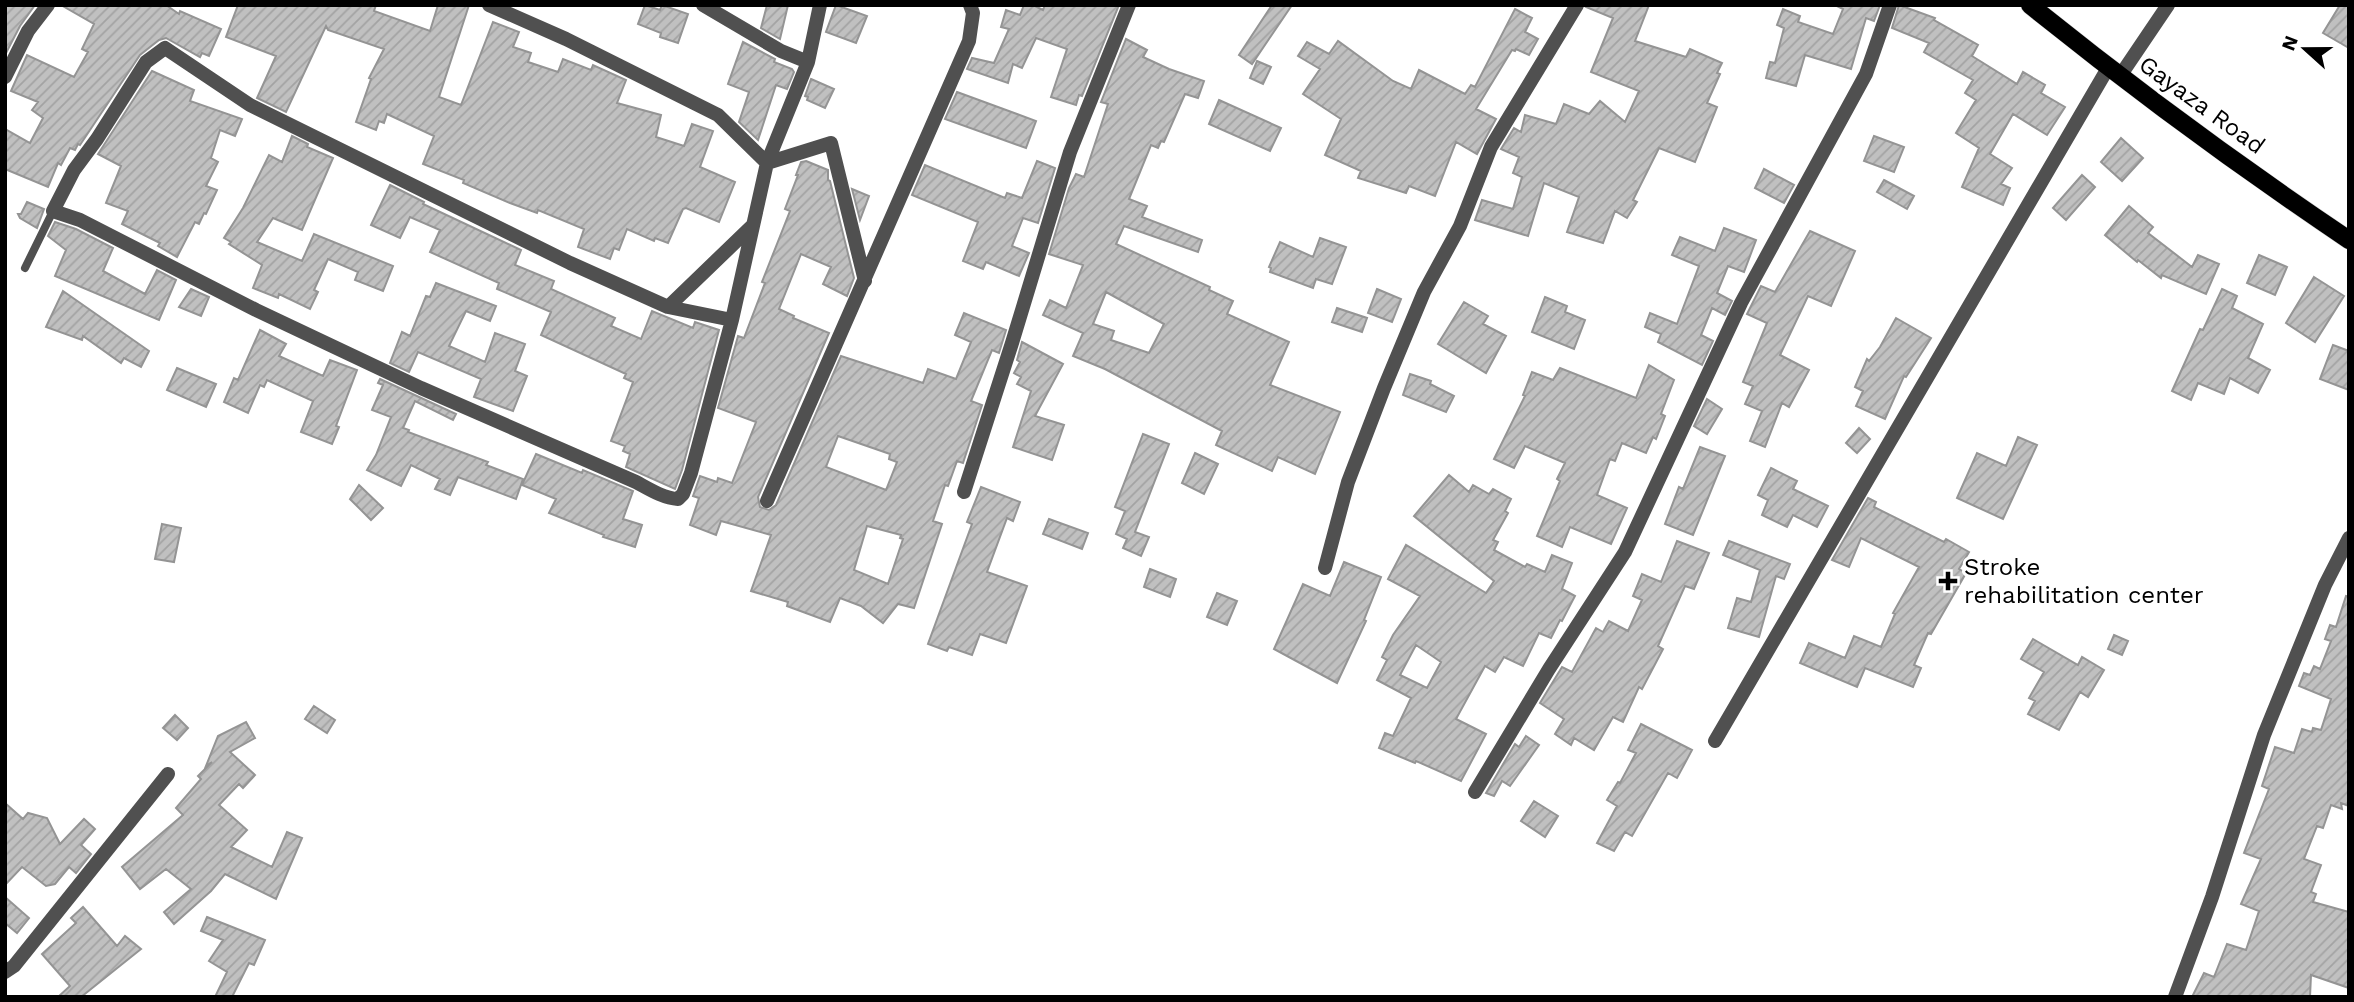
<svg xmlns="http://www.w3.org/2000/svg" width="2354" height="1002" font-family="'Work Sans',sans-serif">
<defs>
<pattern id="building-hatch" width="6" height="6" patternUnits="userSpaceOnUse" patternTransform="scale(1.75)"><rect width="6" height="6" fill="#c0c0c0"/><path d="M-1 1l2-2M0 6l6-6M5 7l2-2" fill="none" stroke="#a3a3a3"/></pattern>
</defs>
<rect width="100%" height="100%" fill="#fff"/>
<path fill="url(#building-hatch)" stroke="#949494" stroke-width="2" fill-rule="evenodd" d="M5,5H35L20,26L5,55Z
M61,5H166L179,14L180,11L221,29L209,56L202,53L200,57L166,38L159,40L140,55L80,145L78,144L75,150L70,148L61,165L58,163L48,187L5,169V129L30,143L43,118L32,110L38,102L11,91L27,55L74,77L88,52L82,49L94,24Z
M238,5H376L374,11L430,31L438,5H469L439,97L461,105L493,22L519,32L513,47L531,53L528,62L558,72L563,59L591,70L593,65L626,80L617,103L661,115L656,137L684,146L692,124L713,131L700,167L735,182L719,222L686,208L683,209L668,243L655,238L654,241L627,229L619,250L614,248L610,259L578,247L584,229L538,210L537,213L510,203L463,183L464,180L423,164L434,136L387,114L384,123L379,121L376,130L356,122L371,79L369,78L384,49L328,30L326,26L286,112L257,98L276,56L226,37Z
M645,5L660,10L662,5L688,14L678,43L660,37L661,33L638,24Z
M767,5H788L780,39L761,28Z
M836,5L867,16L856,43L826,32Z
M1024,5H1033L1043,10L1045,5H1119L1082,96L1079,95L1076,105L1051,97L1067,49L1036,38L1022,68L1013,64L1008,83L967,69L972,58L994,63L1009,29L1001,27L1006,10L1020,15Z
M1272,5H1292L1252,64L1239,55Z
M1587,5H1649L1635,41L1686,57L1690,49L1722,63L1717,73L1720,74L1707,103L1717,107L1695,162L1659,148L1633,200L1637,202L1627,218L1615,211L1603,243L1567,232L1579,197L1544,183L1528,236L1475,220L1482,200L1513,209L1522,177L1513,173L1519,157L1501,149L1514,128L1521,132L1525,115L1556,124L1564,104L1589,114L1600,101L1625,122L1639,91L1591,72L1613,18L1586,7Z
M1835,5H1880L1874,21L1866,18L1851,69L1805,55L1796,86L1766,78L1770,62L1775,63L1784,28L1777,25L1783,9L1800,16L1798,22L1833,34L1843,9Z
M1899,5L1935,18L1934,20L1978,45L1972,56L2017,84L2023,72L2045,85L2041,93L2065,107L2047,135L2013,114L1990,154L2012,168L2001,184L2010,188L2003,205L1962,187L1979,148L1956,133L1976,100L1965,93L1973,80L1924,52L1929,43L1892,28Z
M2340,5H2349V48L2323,33Z
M1515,9L1532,18L1525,32L1538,39L1529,55L1516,49L1515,51L1512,50L1476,109L1496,119L1477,154L1456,142L1435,196L1409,186L1406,193L1358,178L1361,171L1325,155L1341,119L1303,94L1320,69L1298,56L1307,42L1329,54L1338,41L1393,81L1411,89L1419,70L1465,94L1471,85L1475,87Z
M1126,39L1147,50L1143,57L1169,69L1204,81L1198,98L1185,94L1164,142L1161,141L1158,148L1151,145L1129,199L1147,206L1142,217L1202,240L1198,252L1124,226L1116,244L1210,287L1209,290L1233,301L1227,314L1289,342L1270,385L1340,412L1315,474L1278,457L1272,471L1216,445L1222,431L1105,369L1073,356L1083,333L1043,315L1050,300L1066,308L1083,265L1049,254L1069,188L1076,174L1084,177L1108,104L1101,102ZM1106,292L1164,324L1149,353L1111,340L1114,331L1093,324Z
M743,42L775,59L774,62L792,69L794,72L787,89L776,85L758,140L739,122L749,92L728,84Z
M1257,61L1271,67L1263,84L1250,78Z
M152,71L194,90L190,101L242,119L235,136L220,130L211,158L218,162L206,186L217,190L206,214L204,213L199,224L195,222L177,257L158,246L160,243L122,224L128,211L106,203L121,166L98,154Z
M811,79L834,89L825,108L807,100L808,97L805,96Z
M957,92L1036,121L1026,148L945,119Z
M1219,100L1281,128L1270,151L1209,124Z
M292,136L308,144L307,147L333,158L302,230L273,218L257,242L302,261L314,234L393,266L383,291L355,280L358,272L328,259L314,290L318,292L310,309L279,294L278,298L253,288L262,265L229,244L231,242L224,238L243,208L269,155L282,162Z
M1874,136L1904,147L1894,172L1864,161Z
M2121,138L2143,158L2122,181L2101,162Z
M806,161L828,170V180L830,181L854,278L847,296L823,284L831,267L801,254L779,309L794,316L793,318L829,333L758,497L760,507L769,510L776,505L841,356L923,383L928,369L956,379L971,342L955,335L964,313L1006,330L999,353L992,350L971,401L982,405L963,463L957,461L948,486L945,485L933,521L942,524L914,608L898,604L883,623L861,606L840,598L830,622L787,606L788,602L751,591L771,535L721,521L716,535L690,525L699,498L693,496L700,476L717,482L718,478L732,483L756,422L718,408L738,336L744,338L765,283L762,282L790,211L785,209L798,175H796L801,162ZM838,436L890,454L889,459L897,462L886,490L826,467ZM867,526L901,535L900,538L903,539L888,584L854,570Z
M1037,161L1055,168L1038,223L1023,218L1012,246L1029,253L1019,276L986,262L983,269L963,261L978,222L912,195L925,165L1005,198L1007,193L1022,198Z
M1764,169L1794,185L1784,203L1755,188Z
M2082,175L2095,187L2066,220L2053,208Z
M1884,180L1914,196L1907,209L1877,192Z
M390,185L424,202L423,204L521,250L515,265L554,281L551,289L615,318L611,326L641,339L652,311L693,328L695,322L719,330L682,470L675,489L626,467L630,454L623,451L625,446L611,441L633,382L624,378L626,374L541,335L551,312L497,289L499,283L430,252L440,230L410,217L400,238L371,225Z
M852,189L869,196L860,220Z
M27,202L44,209L37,228L20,218L18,214H21Z
M2129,206L2153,227L2148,233L2192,267L2198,255L2219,264L2206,294L2162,275L2161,278L2138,260L2137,262L2105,235Z
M55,222L76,229L113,248L103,271L145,294L157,270L176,280L159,320L55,276L66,250L48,236Z
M1724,228L1756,240L1744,272L1728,266L1717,293L1732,301L1725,315L1712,308L1701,335L1713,341L1702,365L1658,342L1661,334L1645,327L1650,313L1677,324L1699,266L1672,255L1680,237L1715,251Z
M1810,231L1855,251L1831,306L1808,296L1780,355L1809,370L1789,407L1782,403L1765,447L1750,441L1762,411L1745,404L1753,386L1743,382L1767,323L1747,314L1761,286L1775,292Z
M1320,238L1346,247L1332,284L1316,279L1313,288L1270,272L1271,268L1269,267L1280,242L1313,257Z
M2259,255L2287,267L2275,295L2247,283Z
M2314,277L2344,296L2315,342L2286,323Z
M436,283L496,306L490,321L466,311L449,346L485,362L495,333L525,344L515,371L527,376L513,411L474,397L481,379L418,352L409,372L390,363L402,332L410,336L426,296L430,297Z
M191,289L209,297L201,316L179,307Z
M1377,289L1401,299L1392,322L1368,313Z
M2222,289L2237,296L2232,308L2263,324L2248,358L2270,370L2258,393L2230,378L2224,394L2198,383L2191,400L2172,391L2200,329L2203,330Z
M63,291L149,351L141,367L124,358L121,363L83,336L82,340L46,327Z
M1545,297L1567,306L1565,312L1585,320L1574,349L1532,332Z
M1464,302L1488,316L1483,324L1506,336L1486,373L1438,344Z
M1337,308L1367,318L1362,332L1332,322Z
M1896,318L1931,338L1906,377L1904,376L1885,419L1856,406L1863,391L1855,387L1867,359L1869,361L1880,347Z
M260,330L286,344L279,356L323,376L330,360L357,370L336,426L339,427L332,444L301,432L313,401L267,380L264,387L260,385L248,413L224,402L234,378L238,380Z
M1022,342L1063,364L1035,416L1064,425L1052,460L1013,447L1031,391L1017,384L1021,377L1014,373L1020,362L1017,360Z
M2333,345L2349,351V390L2320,379Z
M1649,365L1674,380L1661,414L1665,416L1656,439L1653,437L1646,453L1622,443L1615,461L1610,459L1597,495L1627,508L1611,544L1570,527L1562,547L1537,536L1560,481L1557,479L1565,463L1525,446L1514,468L1494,459L1525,396L1523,395L1532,372L1553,380L1560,368L1636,398Z
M177,368L216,384L206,407L167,390Z
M1410,374L1431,381L1430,384L1454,396L1446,412L1403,395Z
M380,379L456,414L453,420L415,401L403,428L409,430L408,432L488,462L486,465L523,479L516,499L458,477L450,495L435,489L440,479L411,465L401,486L367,470L376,455L391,417L372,410L383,385L378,383Z
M1707,399L1722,409L1707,434L1694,426Z
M1859,428L1870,439L1857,453L1846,443Z
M1143,434L1169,444L1135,532L1149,537L1141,556L1123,548L1127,539L1116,534L1125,511L1115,507Z
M2018,437L2037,445L2003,519L1957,498L1977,453L2006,466Z
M1700,447L1725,456L1693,535L1665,524L1679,487L1683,489Z
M1195,453L1218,464L1204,494L1182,483Z
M536,454L582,473L583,470L633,491L623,519L642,525L635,547L603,537L604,535L549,513L556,499L522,485Z
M1771,468L1797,481L1793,489L1828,506L1817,527L1793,515L1787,527L1762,515L1768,500L1758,495Z
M1449,475L1469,492L1473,485L1489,494L1493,489L1511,499L1505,511L1508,513L1493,540L1498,542L1494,550L1525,567L1527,564L1545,572L1552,555L1572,563L1562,589L1575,596L1562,621L1560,620L1551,638L1539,633L1523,666L1504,657L1495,672L1485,666L1456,719L1486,734L1461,781L1416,761L1415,763L1379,748L1385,733L1393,736L1411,698L1377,680L1387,660L1382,657L1393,635L1420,596L1388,579L1406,545L1486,593L1494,581L1414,516ZM1416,645L1441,662L1427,688L1400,675Z
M359,485L383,508L371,520L350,499Z
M981,487L1020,502L1013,521L1007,518L987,572L1027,586L1006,643L980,634L972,655L949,647L947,651L928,644L972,524L967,522Z
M1868,498L1876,502L1874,507L1944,542L1946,539L1969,552L1959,569L1966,573L1931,634L1928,633L1914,665L1921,668L1913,687L1865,668L1857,687L1800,663L1809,643L1845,658L1854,636L1881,647L1895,614L1893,613L1919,567L1861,538L1849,567L1832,560Z
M1049,519L1088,533L1082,549L1043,534Z
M162,524L181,528L174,562L155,559Z
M1677,541L1709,553L1694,589L1685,586L1658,646L1663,649L1642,689L1639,687L1623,722L1613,717L1594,750L1574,738L1571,745L1555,734L1564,719L1540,703L1562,667L1572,672L1596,628L1603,632L1609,621L1628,631L1642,600L1633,596L1642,574L1661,582Z
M1729,541L1790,564L1784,579L1776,576L1759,637L1728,628L1737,598L1751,602L1760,570L1723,555Z
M1344,562L1381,577L1364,620L1366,621L1337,683L1274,649L1303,584L1330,596Z
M1150,569L1176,579L1170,597L1144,587Z
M1217,593L1237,601L1227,625L1207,617Z
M2346,596L2349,597V806L2341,803L2342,809L2331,805L2323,828L2317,826L2304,859L2321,865L2311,892L2316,894L2313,902L2349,912V988L2311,975L2310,997H2192L2204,973L2214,977L2227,944L2246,950L2259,911L2241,904L2261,859L2244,853L2269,789L2262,786L2275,747L2294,753L2302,729L2312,732L2313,728L2321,730L2331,699L2299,686L2304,673L2310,675L2314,666L2320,669L2331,641L2325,639L2330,625L2336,627Z
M2114,635L2128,641L2122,655L2108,649Z
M2033,639L2078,665L2082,657L2104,670L2088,697L2080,692L2059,730L2028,714L2035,701L2029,698L2044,672L2021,659Z
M314,706L335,720L327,733L305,719Z
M175,715L188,728L177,740L163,728Z
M246,722L255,738L230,752L255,775L243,788L239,784L219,805L247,830L231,847L272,867L287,832L302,838L276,899L225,874L211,891L174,924L164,912L191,889L166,869L140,889L122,867L183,815L176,808L201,779L198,776L212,762L206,766L218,736Z
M1641,724L1692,750L1677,778L1668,773L1632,836L1625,832L1614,851L1597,843L1617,806L1607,800L1618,782L1620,783L1636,753L1628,750Z
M1526,736L1539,745L1510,786L1502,781L1494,796L1486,793L1515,744L1519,747Z
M1534,801L1558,816L1545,837L1521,821Z
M5,803L23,819L28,813L47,818L60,844L84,819L95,829L81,845L91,854L76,873L69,867L55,884L46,886L22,867L5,885Z
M5,897L29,918L17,933L5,923Z
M83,907L117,946L125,936L141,949L81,997H58L70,986L42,954L76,923L71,918Z
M207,917L265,940L254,965L249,963L232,997H215L227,972L209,961L223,940L201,931Z"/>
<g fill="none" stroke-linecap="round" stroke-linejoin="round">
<g stroke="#dbdbdb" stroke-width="19">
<path id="primary" d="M2030,5C2133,88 2239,166 2349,240"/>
</g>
<path stroke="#505050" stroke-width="8" d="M25,268L53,211"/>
<path stroke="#505050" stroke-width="14" d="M489,5L566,39L718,115L767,163L831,143L865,281
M703,5L781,51L808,62
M2120,76L2168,5
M5,77L28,31L48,5
M668,307L752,226
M732,320L668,307L570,263L250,105L165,48L146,62L97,139L74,170L53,211L80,220L256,310L421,388L636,482C649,489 663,498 678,499L683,494L691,473L732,320L767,163L808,62L820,5
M964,492L1012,343L1070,152L1129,5
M767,501L969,41L973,13L970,5
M1325,568L1348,482L1384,388L1424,292L1460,226L1491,147L1577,5
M1715,741L2108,68
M1475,792L1549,669L1625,552L1741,303L1866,74L1890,5
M5,972L14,966L168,774
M2175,997L2212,897L2264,735L2325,585L2349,538"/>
<use href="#primary" stroke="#000" stroke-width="18"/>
</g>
<path fill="#000" stroke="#fff" stroke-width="2.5" d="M1944.5 570.5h7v7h7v7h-7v7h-7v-7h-7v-7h7z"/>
<g text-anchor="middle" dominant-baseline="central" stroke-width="6" stroke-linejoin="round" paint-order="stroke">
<g font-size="24" fill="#000" stroke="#fff">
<text transform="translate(2202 105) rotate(36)">Gayaza Road</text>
</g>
<g font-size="24" fill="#000" stroke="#fff" text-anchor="start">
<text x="1964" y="567">Stroke<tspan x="1964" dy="28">rehabilitation center</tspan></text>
</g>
</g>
<rect width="2354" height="1002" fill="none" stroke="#000000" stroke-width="14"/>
<g transform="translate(2305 49) rotate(291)" stroke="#ffffff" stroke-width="5" paint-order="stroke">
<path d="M0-5L12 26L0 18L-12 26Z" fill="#000000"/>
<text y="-10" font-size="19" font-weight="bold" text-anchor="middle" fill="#000000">N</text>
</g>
</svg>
